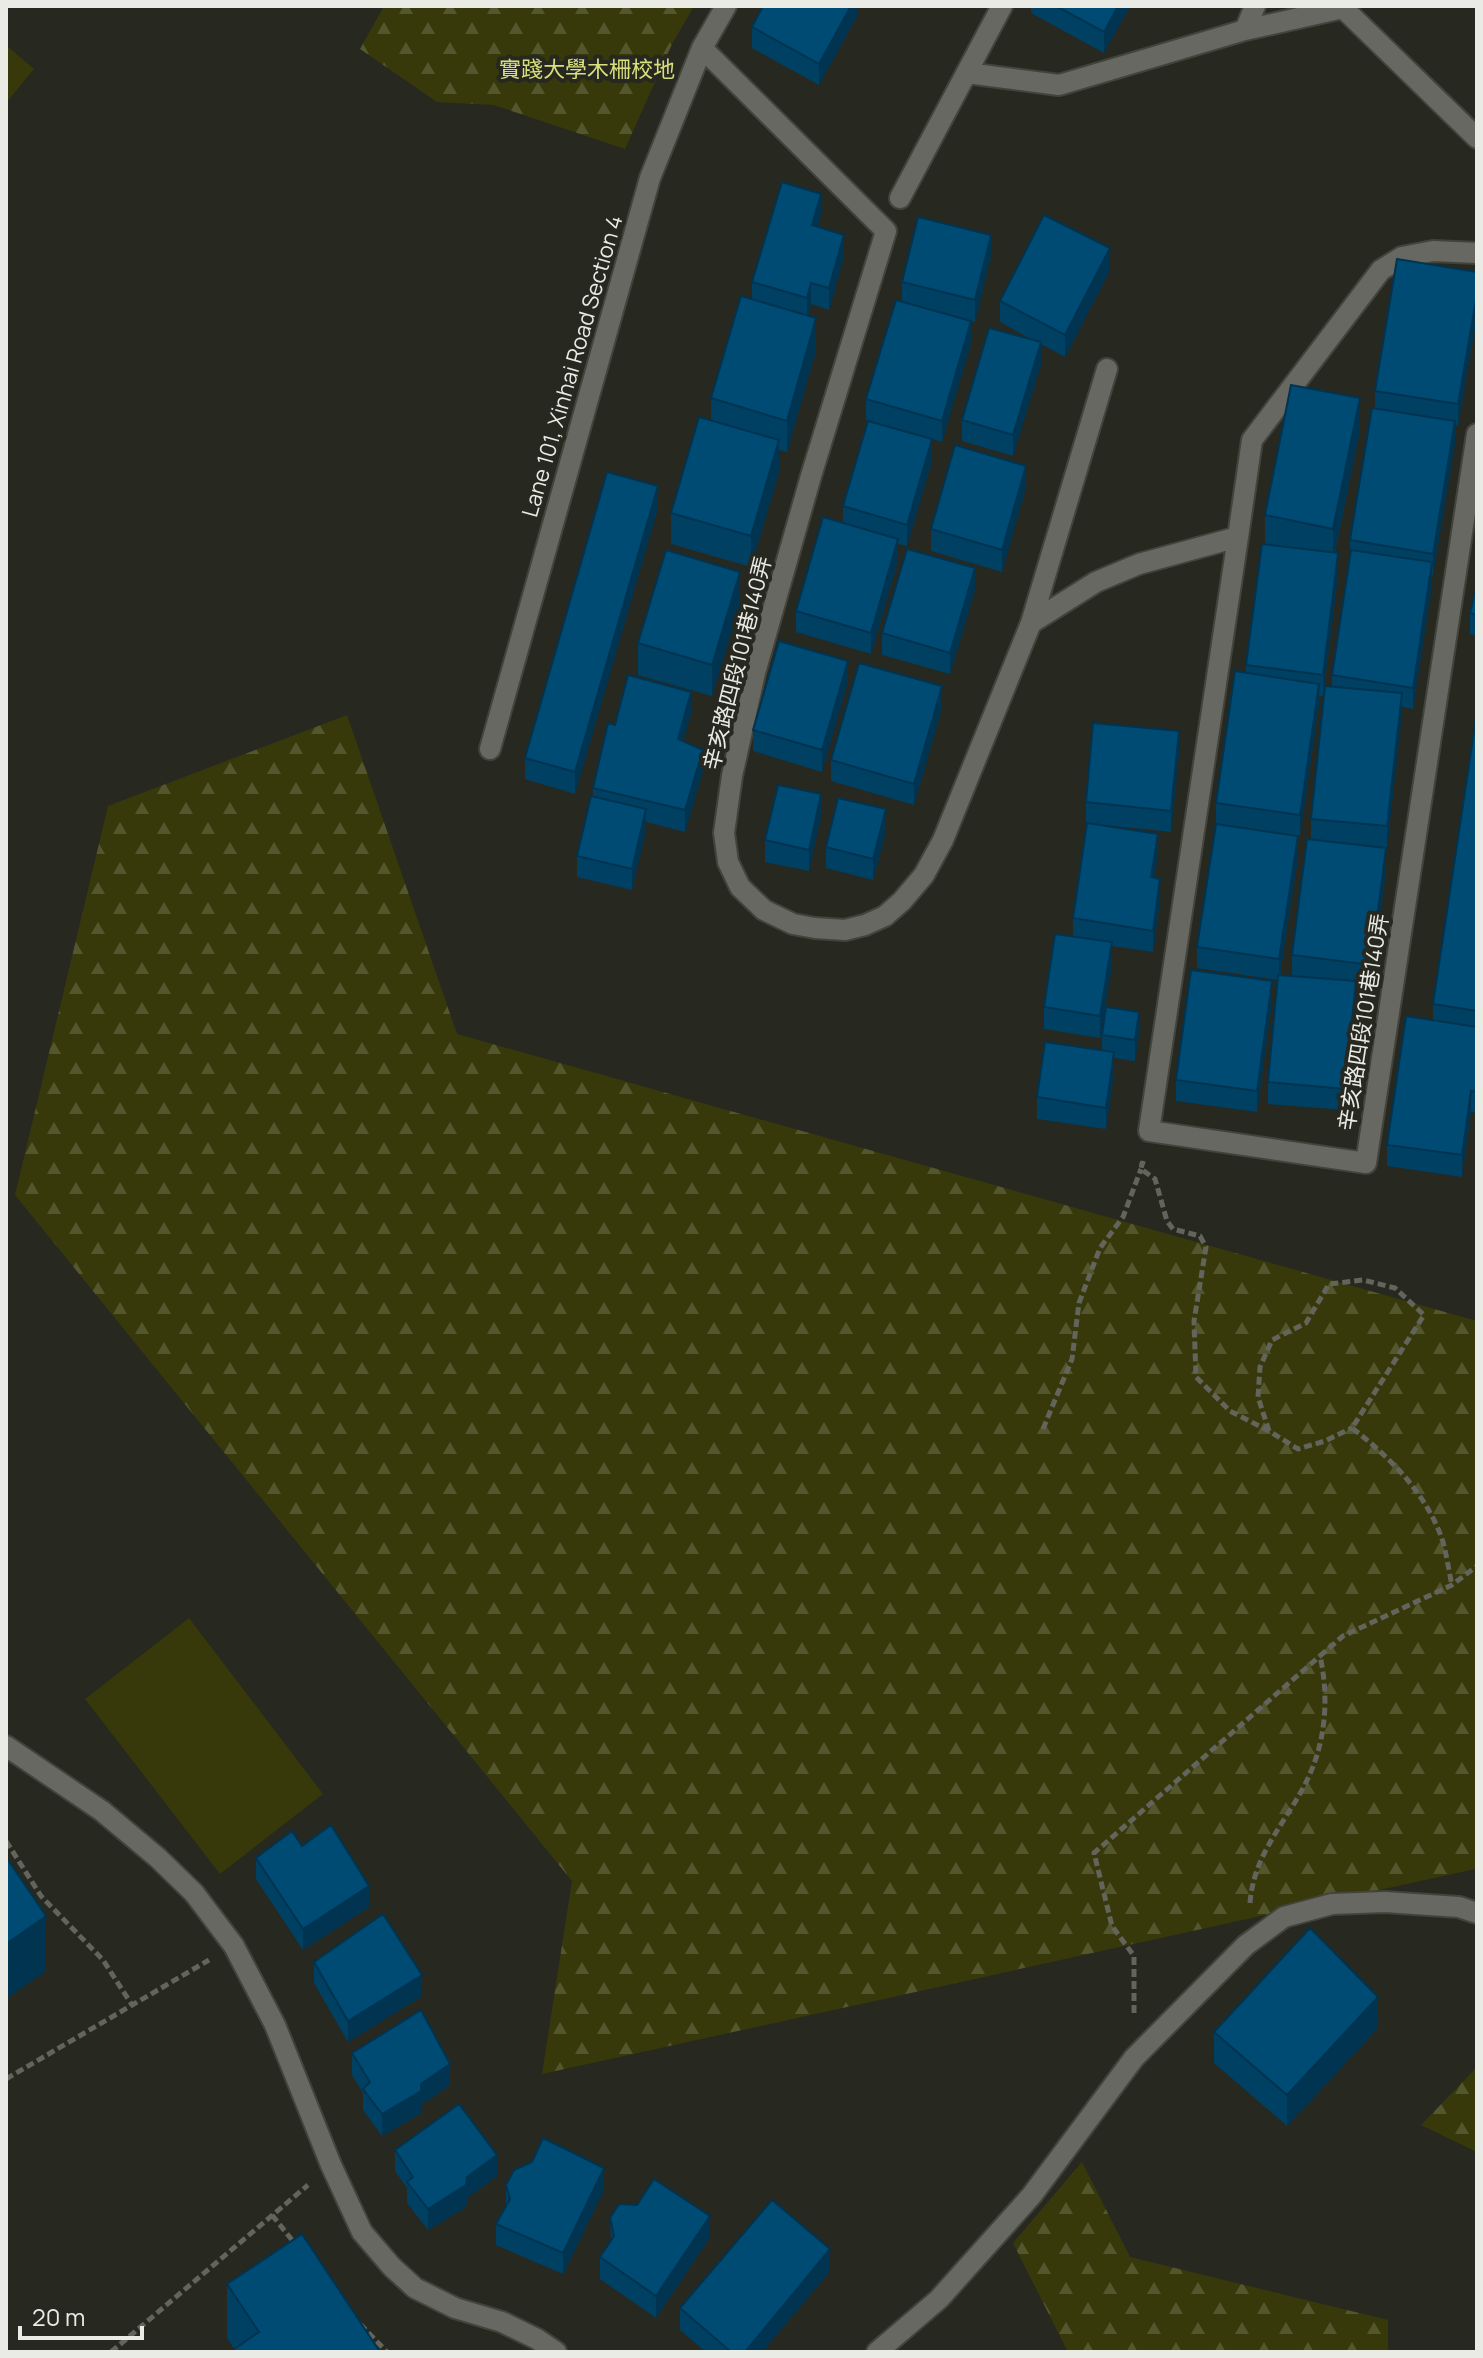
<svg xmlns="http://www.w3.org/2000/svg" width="1483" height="2358" font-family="Manrope,'Noto Sans TC',sans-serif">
<defs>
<pattern id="forest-firs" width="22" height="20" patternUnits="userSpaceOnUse" patternTransform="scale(2)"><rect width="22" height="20" fill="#37390a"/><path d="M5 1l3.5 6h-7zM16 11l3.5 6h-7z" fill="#54562e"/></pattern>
</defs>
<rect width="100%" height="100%" fill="#27281f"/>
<path fill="url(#forest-firs)" d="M384,6H694L672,44L625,149L494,105L437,102L360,49Z
M347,715L457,1034L1477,1321V1866L1475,1869L542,2074L572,1881L15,1195L108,806Z
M1477,2067V2152L1421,2125Z
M1082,2162L1130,2257L1388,2320V2352H1068L1013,2243Z"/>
<path fill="#37390a" d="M6,45L34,69L6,103Z
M189,1618L323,1794L220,1874L85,1699Z"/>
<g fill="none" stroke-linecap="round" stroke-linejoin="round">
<g stroke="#42433b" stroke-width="24">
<path id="minor" d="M1245,30L1255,6
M702,48L886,231L811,476L755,673L732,776L724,833L728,862L740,887L764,910L793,924L815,928L845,930L865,925L885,916L902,901L924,875L943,840L1031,623L1107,369
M967,73L1059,85L1245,30L1343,8L1477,138
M900,198L1002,6
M1238,537L1149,1131L1366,1163L1477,434
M1031,623L1096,582L1139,564L1238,537L1252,440L1381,270L1402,257L1433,251L1477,253
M490,749L650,178L702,48L726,6
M6,1746L102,1811L158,1858L194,1893L234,1946L275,2025L331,2165L362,2232L392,2267L415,2288L455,2308L502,2322L537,2339L556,2352
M877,2352L939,2299L1032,2195L1134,2058L1246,1945L1284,1917L1332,1904L1385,1902L1459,1907L1477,1913"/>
</g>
<path stroke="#63645c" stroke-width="5" stroke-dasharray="8 4" stroke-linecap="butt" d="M1145,1164L1142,1163L1141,1169L1155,1179L1167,1221L1173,1229L1200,1236L1206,1247L1194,1321L1196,1377L1230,1411L1269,1431L1298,1449L1325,1441L1352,1428
M1043,1429L1072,1359L1079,1303L1100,1248L1123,1217L1141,1169
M1269,1431L1258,1397L1260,1367L1272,1340L1306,1323L1329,1284L1363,1280L1395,1288L1424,1315L1352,1428C1388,1456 1421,1488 1439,1531C1446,1547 1448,1568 1452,1585
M6,1841L41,1896L103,1960L132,2005
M1250,1903C1254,1851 1289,1820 1309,1776C1326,1739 1329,1696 1320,1656L1343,1636L1452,1585L1477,1566
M1134,2013V1956L1112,1926L1094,1853L1320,1656
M6,2079L209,1960
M272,2215L296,2245
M360,2324L387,2352
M111,2352L308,2185"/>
<use href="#minor" stroke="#686863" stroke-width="20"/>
</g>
<path fill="#004063" d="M857,6V16L819,85L752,48V27Z
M1031,6H1130L1104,53L1031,13Z
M821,215L817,227L844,256L829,310L811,304L808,316L816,350L787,452L779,450V472L751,567L671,544V513L711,420V398L752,300V282Z
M991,256L975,322L959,318L971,343L942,442L932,439V461L907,546L898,544V561L871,654L796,632V611L843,523V506L931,439L866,420V399L902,301V282Z
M1110,270L1065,357L1041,344V364L1013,456L962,441V420L1034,341L1000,322V301Z
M1477,272V315L1458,426L1455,425V443L1433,575H1432V584L1413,709L1402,707L1387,848L1346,843L1386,870L1371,986L1356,984V1003L1345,1110L1268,1104V1082L1278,980L1197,968V947L1216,824V803L1246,673V665L1265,544V515L1360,430L1335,553L1338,575L1323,696H1319V705L1300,836L1246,828L1298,858L1280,975L1292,976V955L1311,839V819L1332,686V675L1350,554V540L1375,408V391Z
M1026,487L1002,572L931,551V529Z
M658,508L575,794L525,779V758Z
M1477,585V636L1470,634V613Z
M975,590L950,674L882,655V633Z
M740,603L712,696L638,675V643Z
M848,682L822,772L753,751V730Z
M942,708L914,805L831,781V760Z
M1477,712V1113L1471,1112L1462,1177L1387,1166V1145L1433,1020V1004Z
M691,713L683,741L703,771L685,832L646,822V830L632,890L577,877V856L593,797V788L615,725Z
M1179,752L1171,832L1105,825L1158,855L1154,878L1160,900L1153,952L1112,946V964L1100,1038L1044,1029V1007L1073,936V918L1087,824H1086V802Z
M821,815L809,871L765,862V840Z
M886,831L873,880L826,868V847Z
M1272,1002L1257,1112L1176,1101V1080Z
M1139,1033L1135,1061L1114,1058V1073L1106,1129L1037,1119V1097L1102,1050V1035Z
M302,1846L369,1907L303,1950L256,1879V1858Z
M314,1962L422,1996L348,2042L314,1983Z
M1378,2028L1287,2126L1214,2063V2032Z
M352,2053L450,2085L421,2105V2113L382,2136L363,2110V2093L352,2075Z
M395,2150L497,2176L467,2198L466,2207L428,2230L407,2203V2188L395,2171Z
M506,2185L604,2190L563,2274L496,2245V2224L506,2206Z
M610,2218L710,2237L656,2318L600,2279V2257L611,2241Z
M830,2271L762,2352H706L680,2330V2308Z
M227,2284L380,2352L234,2349L227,2338Z"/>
<path fill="#003450" d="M851,6H857V16L819,85V64Z
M1118,6H1130L1104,53V32Z
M821,194V215L812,247V225Z
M844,235V256L829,310V288Z
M991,235V256L975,322V300Z
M1110,248V270L1065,357V335Z
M811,283V304L807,319V298Z
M1477,294V315L1458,426V404Z
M816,318V350L787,452V421Z
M971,321V343L942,442V421Z
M1041,342V364L1013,456V435Z
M1360,398V430L1333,560V529Z
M1455,421V443L1433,575V554Z
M932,439V461L907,546V525Z
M779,440V472L751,567V536Z
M1026,466V487L1002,572V550Z
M658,486V508L575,794V772Z
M898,539V561L871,654V633Z
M1338,553V575L1323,696V675Z
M1432,562V584L1413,709V688Z
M975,568V590L950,674V653Z
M740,572V603L712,696V665Z
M848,661V682L822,772V750Z
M1319,684V705L1300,836V815Z
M942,686V708L914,805V784Z
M691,692V713L678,761V739Z
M1402,693V715L1387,848V826Z
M1179,731V752L1171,832V811Z
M703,750V771L685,832V810Z
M821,794V815L809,871V850Z
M646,809V830L632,890V869Z
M886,809V831L873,880V859Z
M1158,834V855L1151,898V877Z
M1298,836V858L1279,980V959Z
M1386,848V870L1371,986V965Z
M1160,879V900L1153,952V931Z
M1112,942V964L1100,1038V1016Z
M1272,981V1002L1257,1112V1091Z
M1356,981V1003L1345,1110V1089Z
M1139,1012V1033L1135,1061V1040Z
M1114,1052V1073L1106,1129V1108Z
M1471,1091V1112L1462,1177V1155Z
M369,1886V1907L303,1950V1929Z
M46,1916V1971L6,1999V1944Z
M422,1975V1996L348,2042V2021Z
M1378,1997V2028L1287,2126V2095Z
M450,2064V2085L421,2105V2084Z
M421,2091V2113L382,2136V2114Z
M497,2155V2176L467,2198L466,2207L428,2230V2209Z
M604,2168V2190L563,2274V2253Z
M710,2216V2237L656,2318V2296Z
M830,2249V2271L762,2352H745Z"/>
<path fill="#004b73" stroke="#003450" stroke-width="2" d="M763,6H851L819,64L752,27Z
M1056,6H1118L1104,32Z
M782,182L821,194L812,225L844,235L829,288L811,283L807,298L752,282Z
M1044,215L1110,248L1065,335L1000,301Z
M918,217L991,235L975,300L902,282Z
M1397,259L1477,272V294L1458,404L1375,391Z
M741,296L816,318L787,421L711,398Z
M896,300L971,321L942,421L866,399Z
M989,328L1041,342L1013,435L962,420Z
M1291,385L1360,398L1333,529L1265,515Z
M1372,408L1455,421L1433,554L1350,540Z
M699,417L779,440L751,536L671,513Z
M868,421L932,439L907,525L843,506Z
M955,445L1026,466L1002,550L931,529Z
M607,472L658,486L575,772L525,758Z
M823,517L898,539L871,633L796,611Z
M1262,544L1338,553L1323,675L1246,665Z
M907,549L975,568L950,653L882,633Z
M666,550L740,572L712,665L638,643Z
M1351,550L1432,562L1413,688L1332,675Z
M1477,585V615L1470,613Z
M779,641L848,661L822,750L753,730Z
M859,663L942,686L914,784L831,760Z
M1235,671L1319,684L1300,815L1216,803Z
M628,675L691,692L678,739L703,750L685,810L593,788L608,723L615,725Z
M1325,686L1402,693L1387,826L1311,819Z
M1477,712V1011L1433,1004Z
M1093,723L1179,731L1171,811L1086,802Z
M778,785L821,794L809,850L765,840Z
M591,796L646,809L632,869L577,856Z
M838,798L886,809L873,859L826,847Z
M1087,823L1158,834L1151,877L1160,879L1153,931L1073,918Z
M1216,824L1298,836L1279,959L1197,947Z
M1307,839L1386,848L1371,965L1292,955Z
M1055,934L1112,942L1100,1016L1044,1007Z
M1191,970L1272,981L1257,1091L1176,1080Z
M1278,975L1356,981L1345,1089L1268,1082Z
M1106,1007L1139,1012L1135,1040L1102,1035Z
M1406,1016L1477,1027V1092L1471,1091L1462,1155L1387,1145Z
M1045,1042L1114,1052L1106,1108L1037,1097Z
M331,1825L369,1886L303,1929L256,1858L292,1831L302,1846Z
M6,1857L46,1916L6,1944Z
M383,1914L422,1975L348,2021L314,1962Z
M1310,1928L1378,1997L1287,2095L1214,2032Z
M421,2010L450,2064L421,2084V2091L382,2114L363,2089L370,2082L352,2053Z
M459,2104L497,2155L467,2177L466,2185L428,2209L407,2182L413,2177L395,2150Z
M543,2138L604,2168L563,2253L496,2224L510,2199L506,2185L514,2170L532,2162Z
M654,2179L710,2216L656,2296L600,2257L614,2236L610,2218L619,2204L637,2205Z
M772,2200L830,2249L745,2352H731L680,2308Z
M302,2234L380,2352H230L259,2332L227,2284Z"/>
<g text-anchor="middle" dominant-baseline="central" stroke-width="8" stroke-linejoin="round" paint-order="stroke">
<g font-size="22" fill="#d9df7c" stroke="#27281f">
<text x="587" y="69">實踐大學木柵校地</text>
</g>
<g font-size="22" fill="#ebebe5" stroke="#27281f">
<text transform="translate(572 366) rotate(-74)">Lane 101, Xinhai Road Section 4</text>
<text transform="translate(737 663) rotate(-76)">辛亥路四段101巷140弄</text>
<text transform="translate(1363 1022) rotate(-81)">辛亥路四段101巷140弄</text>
</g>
</g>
<rect width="1483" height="2358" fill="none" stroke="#ebebe5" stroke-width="16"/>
<path d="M20 2326v12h122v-12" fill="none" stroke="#ebebe5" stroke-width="4"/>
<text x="32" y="2326" font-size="24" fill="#ebebe5" stroke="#27281f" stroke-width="6" paint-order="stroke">20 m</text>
</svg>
